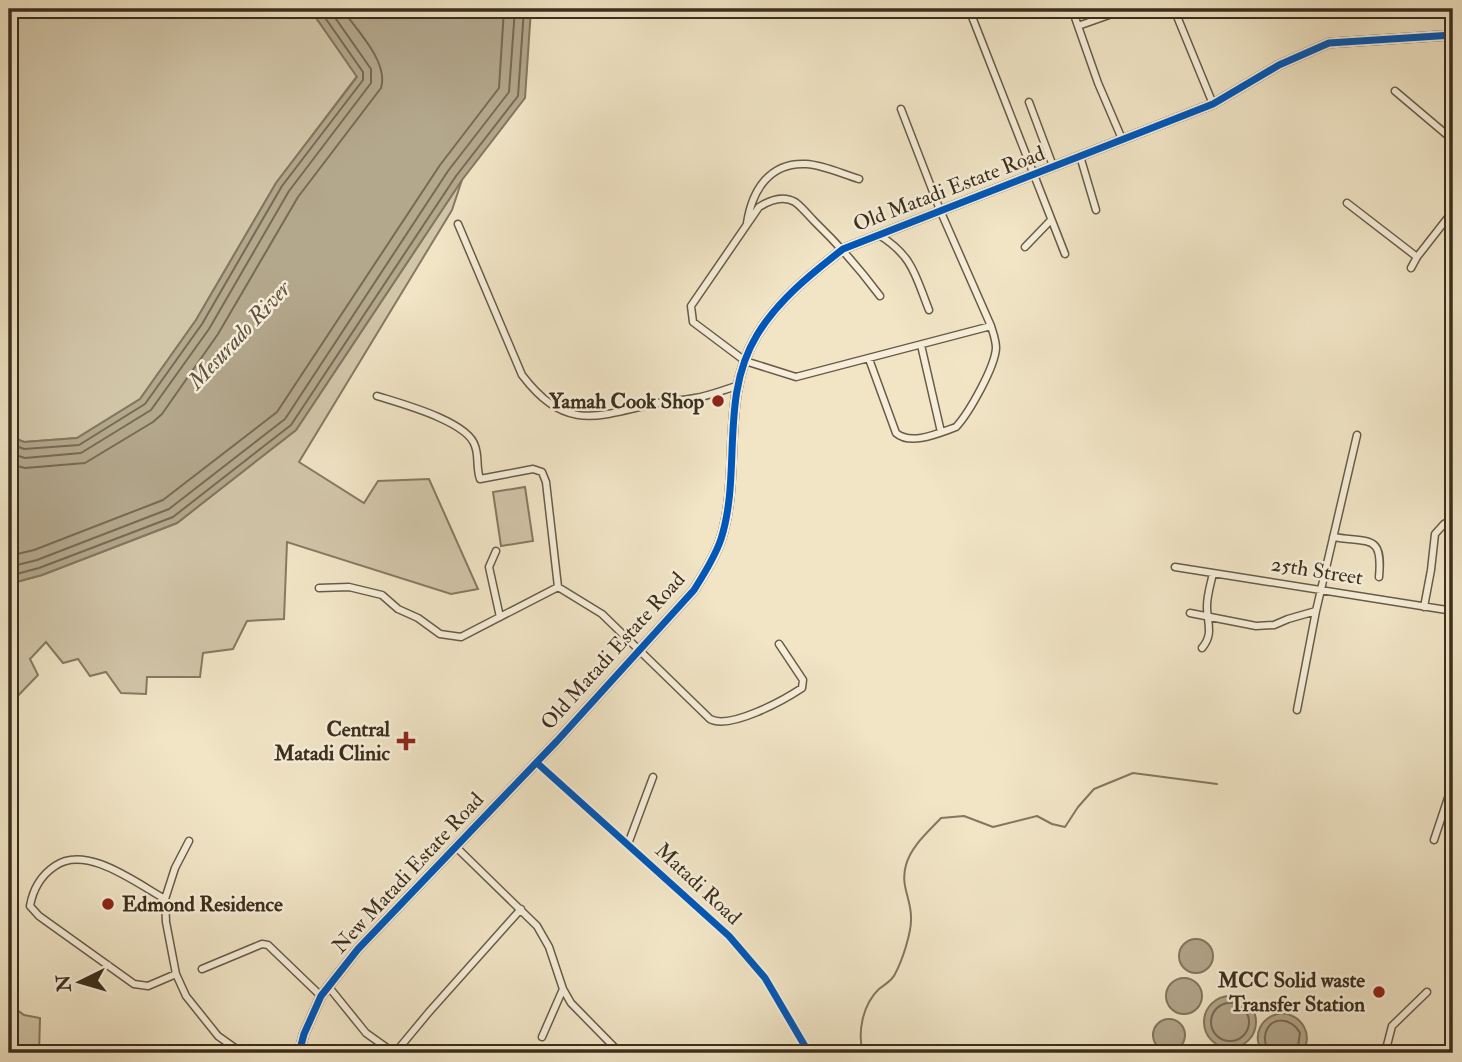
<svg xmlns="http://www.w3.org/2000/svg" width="1462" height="1062" font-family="'IM FELL Double Pica',serif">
<rect width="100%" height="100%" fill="#f1e5c6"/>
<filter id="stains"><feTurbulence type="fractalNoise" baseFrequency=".00286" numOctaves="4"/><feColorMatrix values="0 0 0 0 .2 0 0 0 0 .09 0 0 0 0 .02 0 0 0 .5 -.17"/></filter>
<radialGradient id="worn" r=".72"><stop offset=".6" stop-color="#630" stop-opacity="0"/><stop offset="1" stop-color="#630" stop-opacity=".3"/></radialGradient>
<path fill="#d2c6a9" stroke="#867a62" stroke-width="2" d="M9,9H310L357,76L276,183L196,320L140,399L77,438L24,442L9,436Z
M462,180L452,210L299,462L364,503L378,481L429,479L478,589L451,594L287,542L284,619L247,621L233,649L203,653L200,677H147L146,694L121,693L106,672L90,676L78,659L63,663L46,642L30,659L38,675L9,705V584L42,575L177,523L296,430Z
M525,487L533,541L501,546L493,492Z
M9,1004L24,1015L40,1018L39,1053H9Z"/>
<path fill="#b3a78c" stroke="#83775f" stroke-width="2" d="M310,9H531L525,98L462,180L296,430L177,523L42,575L9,584V436L24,442L77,438L140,399L196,320L276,183L357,77Z
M1179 956a17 17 0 1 1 34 0a17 17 0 1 1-34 0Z
M1166 996a18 18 0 1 1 36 0a18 18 0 1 1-36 0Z
M1204 1022a26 26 0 1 1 52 0a26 26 0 1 1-52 0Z
M1281,1013C1302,1015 1314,1034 1302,1053H1263C1251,1035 1261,1017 1281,1013Z
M1153 1035a16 16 0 1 1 32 0a16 16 0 1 1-32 0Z"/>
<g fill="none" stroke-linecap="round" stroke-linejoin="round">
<path stroke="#776a54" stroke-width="2" d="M9,443L24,449L79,445L145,404L202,324L282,186L363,80V72L319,9
M9,453L25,458L81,453L151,410L209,329L289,191L371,83V69L329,9
M9,464L25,468L85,463L153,422L162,414L218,334L298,197L381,88C389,62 356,29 342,9
M9,556L34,550L163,500L277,412L440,165L499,88L504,9
M9,567L37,560L169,509L285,419L448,171L509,92L515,9
M9,576L39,568L173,517L291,425L456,176L518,96L524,9
M1211 1022a19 19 0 1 1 38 0a19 19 0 1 1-38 0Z
M1268,1053C1267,1047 1264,1042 1265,1036C1268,1015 1292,1017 1300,1033L1297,1053"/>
<path stroke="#83775f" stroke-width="2" d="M863,1053C857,1032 863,1004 879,989C885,984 892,981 895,974C902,961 912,932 911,917C911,898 900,886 906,865C911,846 929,831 941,818L964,816L993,827L1037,816L1052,824L1065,827L1078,807L1094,789L1133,773L1217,784"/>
<g stroke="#685c46" stroke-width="9">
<path id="street" d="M969,9L1065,254
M1072,9L1098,83L1122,139
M1174,9L1213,104
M1078,26L1126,9
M1395,91L1453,140
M1029,102L1053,166
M901,109L940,210L991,326
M1080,156L1096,210
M1347,203L1417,257
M747,223C752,191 769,162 806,164C824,165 842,174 859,179
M458,224L522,375C564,430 594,418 652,404C666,401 681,401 695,398C709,396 723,390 737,386
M879,235C913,256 915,275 929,310
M1025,247L1051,220
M1411,268L1417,257L1453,211
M921,345L941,432
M869,359L896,433C911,446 939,433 956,427C969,413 995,367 996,348C996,340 993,333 991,326L796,377L745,361L693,322L691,306L759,207C770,200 783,195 795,202C802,207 809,216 815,222C840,246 859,268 880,296
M377,396C399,403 468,421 475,446C479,456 476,468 480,479L533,469L542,472L546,482L558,587L602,614L710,719C730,730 784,700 802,688L803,680L779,644
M1333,537C1370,543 1383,534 1379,577
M496,551L489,567L500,617
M1175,567L1453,611
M319,588L349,587L382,595L398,609L418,618L440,634L461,637L558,587
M1424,607L1431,570L1435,534L1444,524L1453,519
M1190,613L1256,626L1274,625L1288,619L1316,611
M1202,648C1214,634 1207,623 1207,606C1207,595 1211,583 1213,573
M1297,710L1316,611L1357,435
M537,763L729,936L765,978L809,1053
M1434,840L1453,783
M189,841L175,868L165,899L166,922L176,974L186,996L218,1036L242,1053
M628,844L653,777
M456,847L537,926L549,947L563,989L571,1003L620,1053
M165,899C136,883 86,844 55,866C40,876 33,889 30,906L39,916L134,984L148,986L176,974
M202,969L262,944L268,945L321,996
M328,986L366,1033L394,1053
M542,1037L563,989
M395,1053L429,1012L521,909
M1385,1053L1392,1026L1427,992"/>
</g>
<g stroke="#3b2e1c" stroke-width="11">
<path id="secondary" d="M299,1053L304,1034L321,996L358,949L557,741L694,590C704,574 715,557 721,539C742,473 719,397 757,335C778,300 811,274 843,249L1213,104L1279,65L1329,43L1453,35"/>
</g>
<use href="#street" stroke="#f6eeda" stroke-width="6"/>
<use href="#secondary" stroke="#f6eeda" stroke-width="9"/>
<g stroke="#f6eeda" stroke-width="11">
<path id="cycleway" d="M537,763L729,936L765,978L809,1053
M299,1053L304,1034L321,996L358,949L557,741L694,590C704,574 715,557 721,539C742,473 719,397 757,335C778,300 811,274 843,249L1213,104L1279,65L1329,43L1453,35"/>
</g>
<use href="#cycleway" stroke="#0057b8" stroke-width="7"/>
</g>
<g fill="#8f2418" stroke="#f6eeda" stroke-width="2.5">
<circle cx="718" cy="401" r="7"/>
<path d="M402.5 730.5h7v7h7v7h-7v7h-7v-7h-7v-7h7z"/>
<circle cx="108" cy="904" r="7"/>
<circle cx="1379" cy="992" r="7"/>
</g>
<g text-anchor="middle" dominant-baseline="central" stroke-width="5" stroke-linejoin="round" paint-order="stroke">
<g font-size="21" fill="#3b2e1c" stroke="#f6eeda">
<text transform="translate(949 189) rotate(-21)">Old Matadi Estate Road</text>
<text transform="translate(1317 571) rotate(9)">25th Street</text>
<text transform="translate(613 651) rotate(-48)">Old Matadi Estate Road</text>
<text transform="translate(408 873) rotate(-47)">New Matadi Estate Road</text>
<text transform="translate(698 884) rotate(43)">Matadi Road</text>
</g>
<g font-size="21" font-weight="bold" fill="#3b2e1c" stroke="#f6eeda" text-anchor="end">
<text x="704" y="401">Yamah Cook Shop</text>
<text x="390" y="729">Central<tspan x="390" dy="24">Matadi Clinic</tspan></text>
<text x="122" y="904" text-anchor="start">Edmond Residence</text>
<text x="1365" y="980">MCC Solid waste<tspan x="1365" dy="24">Transfer Station</tspan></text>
</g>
<g font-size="23" font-style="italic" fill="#5f523e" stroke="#f6eeda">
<text transform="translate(239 335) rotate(-47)">Mesurado River</text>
</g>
</g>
<rect width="1462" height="1062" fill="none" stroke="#f1e5c6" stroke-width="35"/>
<rect x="10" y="10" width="1441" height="1041" fill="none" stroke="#3b2e1c" stroke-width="3.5"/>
<rect x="18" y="18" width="1427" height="1027" fill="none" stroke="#3b2e1c" stroke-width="2"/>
<g transform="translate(80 982) rotate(265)" stroke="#f6eeda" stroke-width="5" paint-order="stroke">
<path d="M0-5L12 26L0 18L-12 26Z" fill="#3b2e1c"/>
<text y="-10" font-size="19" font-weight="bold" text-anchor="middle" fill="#3b2e1c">N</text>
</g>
<rect width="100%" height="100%" filter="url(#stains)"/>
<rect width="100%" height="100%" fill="url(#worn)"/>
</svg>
